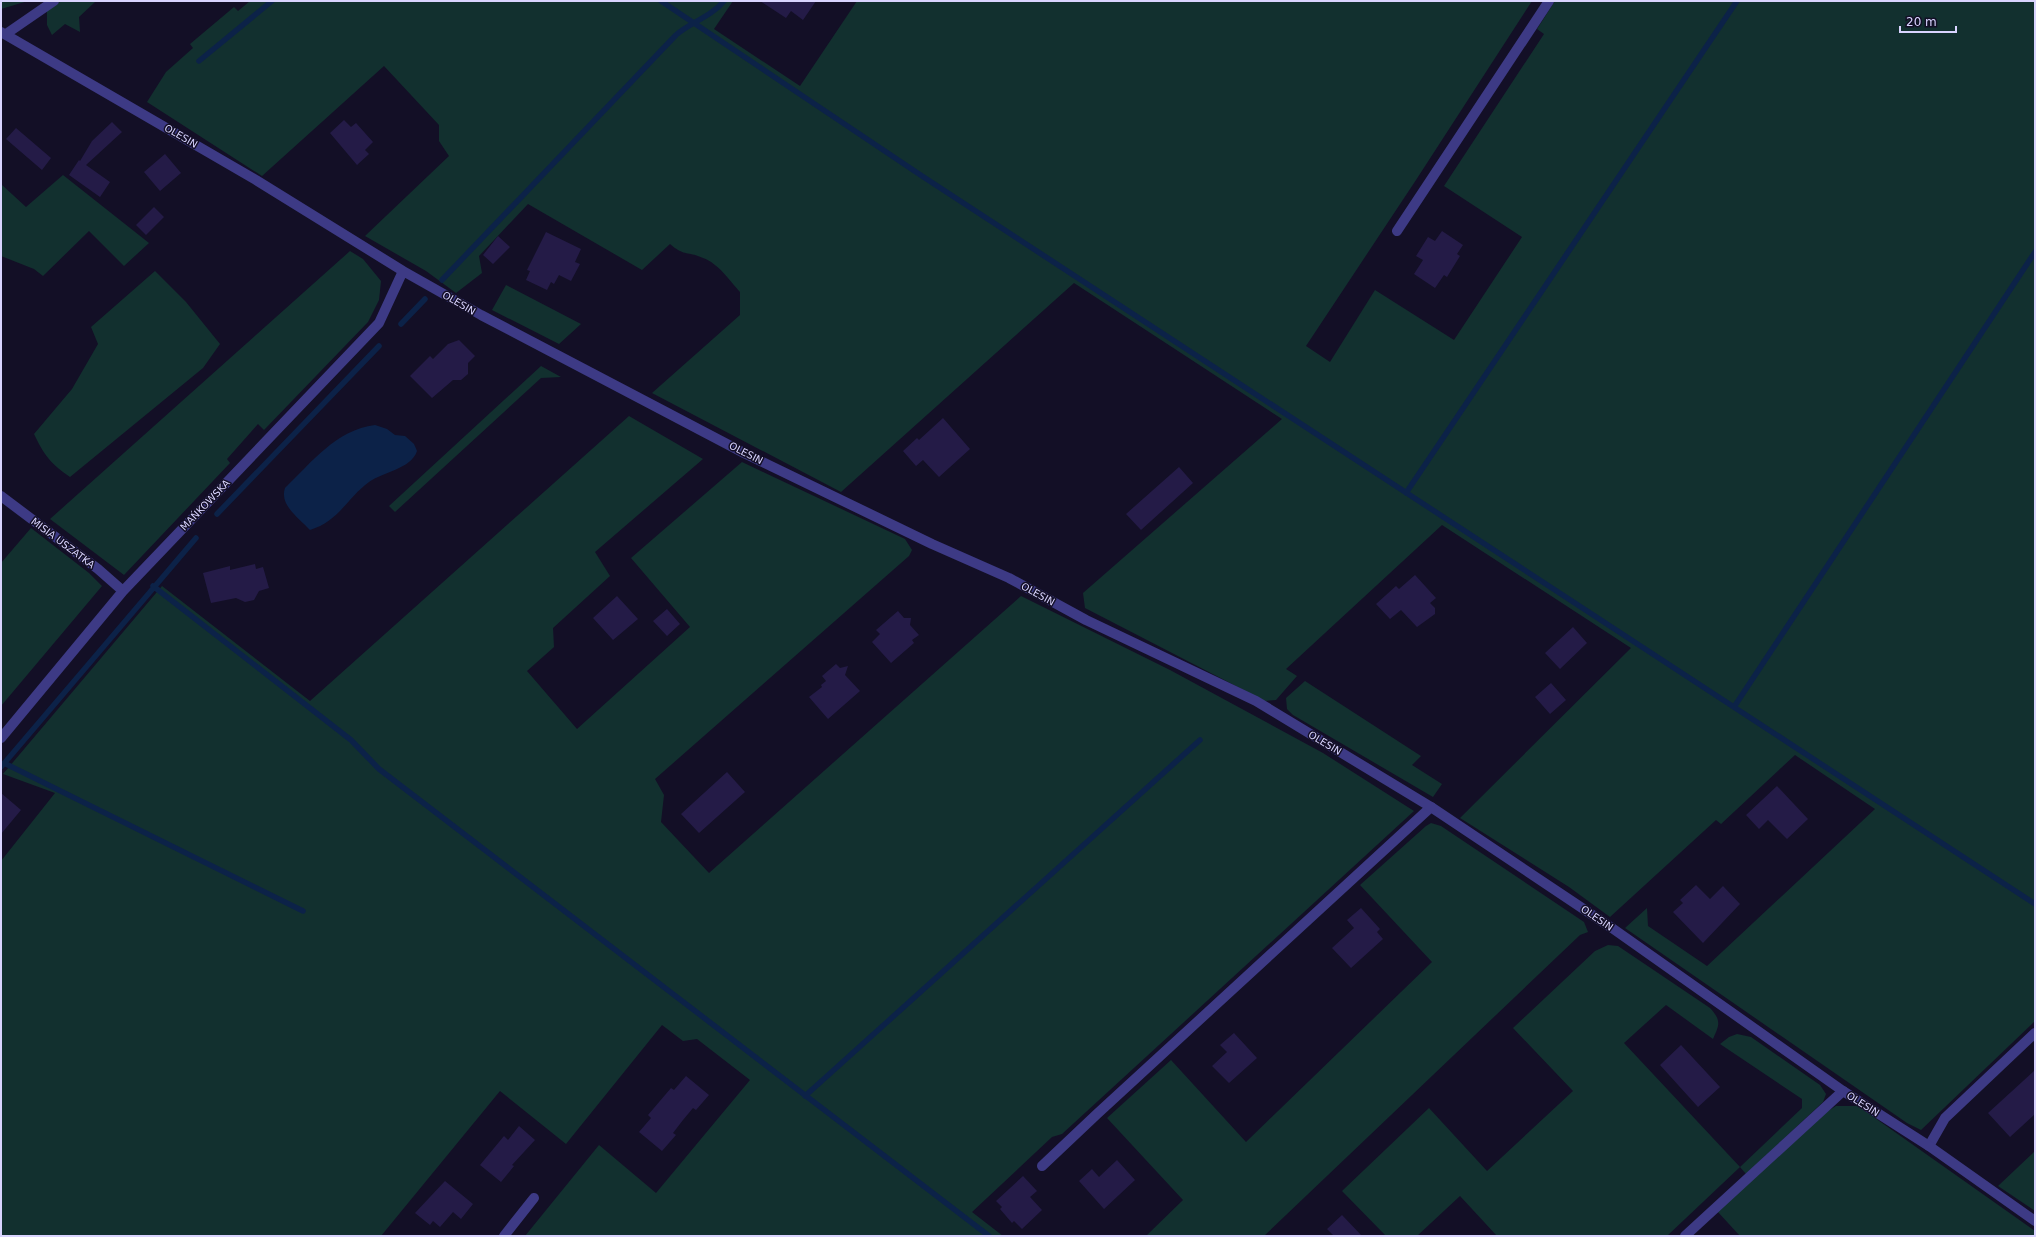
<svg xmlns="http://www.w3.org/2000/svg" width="2036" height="1237" font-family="'DejaVu Sans',sans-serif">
<rect width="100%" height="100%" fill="#130f26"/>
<path fill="#12302f" d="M1,1H28L1,9Z
M61,1L95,2L79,17L80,32L65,24L52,35L47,25V11Z
M250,1H733L714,29L800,86L857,1H1532L1416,180L1306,346L1330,362L1375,290L1454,340L1522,237L1444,186L1544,34L1537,29L1555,1H2035V1021L1921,1130L1907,1123L1625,928L1647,908L1648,926L1707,966L1875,809L1795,755L1721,824L1716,820L1610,917L1569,887L1460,818L1631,648L1442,525L1286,669L1297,676L1276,700L1265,701L1085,608L1083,593L1282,419L1074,283L841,492L652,393L740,315V292C730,281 718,263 703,258C688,251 685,257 670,244L642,270L528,204L479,256L482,273L456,293L426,271L365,236L449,156L439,141V125L384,66L262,176L147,102L166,72L193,48L190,44L234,7L238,11Z
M63,175L149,243L124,266L89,231L43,276L34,269L1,256V184L26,207Z
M350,251L363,259L381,281L379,300L368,322L264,430L258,424L227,459L230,463L124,575L50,519Z
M155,271L186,302L220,344L203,368L70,477C51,464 44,455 34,434L72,389L98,344L91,327Z
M506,285L581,324L559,344L492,310Z
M541,366L561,377L541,378L395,512L389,506Z
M629,416L703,459L595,552L610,576L553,628L554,647L527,671L577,729L690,627L631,558L742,462L905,539L912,550L909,556L655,779L664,795L661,822L709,873L1021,596L1170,670L1323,753L1414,811L1062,1134L1052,1137L972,1212L1003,1236H525L599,1145L656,1193L750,1080L697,1039L683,1041L662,1025L566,1144L500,1091L381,1236H1V861L55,793L3,774L162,586L310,701Z
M31,528L89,573L102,586L1,706V563Z
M1305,681L1421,756L1412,765L1442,784L1433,797L1293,715L1287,709L1286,698Z
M1431,823L1441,826L1584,922L1588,932L1580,935L1264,1236H1146L1183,1200L1107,1118L1171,1060L1246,1142L1432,962L1360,885L1426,826Z
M1608,945L1618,946L1710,1008C1722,1021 1719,1025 1713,1039L1666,1005L1624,1043L1740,1167L1802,1108V1099L1720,1044L1729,1037L1737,1034L1751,1037L1820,1085L1826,1094L1823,1102L1746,1174L1740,1167L1667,1236H1497L1460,1196L1417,1236H1386L1342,1191L1429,1108L1487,1171L1573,1091L1513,1028L1595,951Z
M1836,1106H1858L2035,1231V1236H1740L1717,1211L1820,1116Z
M2035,1151V1211L1998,1186Z"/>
<path fill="#0c2248" d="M375,425L387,429L395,435L405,436L414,444L417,451C411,469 383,472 369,482C347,498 339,521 310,530C299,518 279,505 285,488C312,462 336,430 375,425Z"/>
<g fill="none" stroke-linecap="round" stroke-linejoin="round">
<path stroke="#0c2248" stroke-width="5.5" d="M661,1L922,176L2035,904
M199,61L272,1
M442,280L676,35C691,22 711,17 724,1
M401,324L425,299
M1406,493L1737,1
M217,514L379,346
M153,586L351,740L379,769L989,1236
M1734,707L2035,252
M4,763L303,911
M1,767L196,538
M805,1096L1200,740"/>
</g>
<path fill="#241b47" d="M760,1H816L803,20L791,11L786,18Z
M344,120L351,127L356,123L373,142L365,150L369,154L357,165L330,133Z
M112,122L122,132L86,165L110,182L100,197L69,175L79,160L80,161L92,141Z
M16,128L51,158L42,170L6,139Z
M165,154L181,173L160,191L144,172Z
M154,207L164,217L146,235L136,225Z
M1442,231L1463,245L1457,254L1460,256L1447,277L1444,275L1435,288L1414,274L1423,260L1416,256L1428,237L1435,241Z
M546,232L581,249L575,262L580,264L571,281L559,275L554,284L551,282L547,290L526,280L530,271L527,270Z
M498,236L510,247L493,264L483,255Z
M459,340L475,356L468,363V374L461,380H453L432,398L410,376L430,356L433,359L448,344Z
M943,418L970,449L939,477L923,460L916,466L903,451L917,438L919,440Z
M1179,467L1193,483L1141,530L1126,514Z
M255,564L256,569L263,567L269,588L259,591L254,600L245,602L236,598L211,603L203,573L230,566V570Z
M1415,575L1436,598L1430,603L1435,608V614L1417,627L1401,610L1390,619L1376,604L1396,586L1399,589Z
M617,596L638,619L613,640L593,618Z
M667,609L680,624L667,636L653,621Z
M898,611L904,618H911L910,625L919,635L912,640L914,643L891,663L872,642L880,634L876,630Z
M1573,627L1587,643L1560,669L1545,653Z
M836,664L840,668L848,666L845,675L860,691L828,719L809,697L822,687L821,685L826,681L822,676Z
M1551,683L1566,700L1550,714L1535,697Z
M727,772L745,792L699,833L681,814Z
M1777,786L1808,819L1787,839L1768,820L1759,829L1746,815Z
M1,793L21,810L1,834Z
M1696,885L1710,899L1723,886L1740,904L1703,943L1673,912L1683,903L1680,900Z
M1361,908L1380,929L1377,932L1383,939L1351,968L1332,948L1354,928L1347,920Z
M1234,1033L1257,1058L1229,1083L1212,1066L1227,1052L1220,1045Z
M1681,1045L1720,1087L1698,1107L1660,1065Z
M2035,1070V1114L2010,1137L1988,1113Z
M686,1076L709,1095L696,1110L693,1108L683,1120L673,1133L676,1135L662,1151L639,1132L651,1118L648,1115L671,1088L674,1090Z
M519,1126L535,1140L512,1165L514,1166L501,1182L480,1165L504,1136L508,1140Z
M1117,1160L1135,1180L1104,1209L1079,1181L1092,1169L1099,1177Z
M1023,1176L1037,1191L1030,1197L1042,1210L1022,1229L1014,1221L1012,1223L1000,1209L1002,1207L996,1201Z
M445,1181L473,1204L461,1219L453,1212L440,1227L433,1221L430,1225L415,1213Z
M1342,1215L1362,1236H1334L1327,1229Z"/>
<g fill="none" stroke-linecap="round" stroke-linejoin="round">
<path stroke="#3d3a85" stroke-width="10" d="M1397,231L1549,1
M1929,1146L1945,1118L2035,1033
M1042,1166L1097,1114L1431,807
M1685,1236L1843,1091"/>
<path stroke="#3d3a85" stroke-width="10" d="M1,32L256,180L403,271L481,315L744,453L932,544L1009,578L1086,620L1256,701L1431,807L1612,928L1843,1091L1929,1146L2035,1221
M6,34L54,1
M1,496L98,569L123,591
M1,738L123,591L379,323L403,271
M504,1236L534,1198"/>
</g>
<g text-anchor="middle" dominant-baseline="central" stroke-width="3" stroke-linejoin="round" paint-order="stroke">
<g font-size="10" fill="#d9d4ff" stroke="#130f26">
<text transform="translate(181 136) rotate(30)">OLESIN</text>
<text transform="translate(459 303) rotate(30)">OLESIN</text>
<text transform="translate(746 453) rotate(27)">OLESIN</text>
<text transform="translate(205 505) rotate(-46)">MAŃKOWSKA</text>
<text transform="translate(63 543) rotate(37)">MISIA USZATKA</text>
<text transform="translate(1038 594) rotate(29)">OLESIN</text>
<text transform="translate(1325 743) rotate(31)">OLESIN</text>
<text transform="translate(1597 918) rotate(34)">OLESIN</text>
<text transform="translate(1863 1104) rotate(32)">OLESIN</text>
</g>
</g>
<rect width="2036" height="1237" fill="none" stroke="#d9d4ff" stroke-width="4"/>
<path d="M1900 26v6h56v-6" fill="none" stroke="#d9d4ff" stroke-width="2"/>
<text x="1906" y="26" font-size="12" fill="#d9d4ff" stroke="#130f26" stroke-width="3" paint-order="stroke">20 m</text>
</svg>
